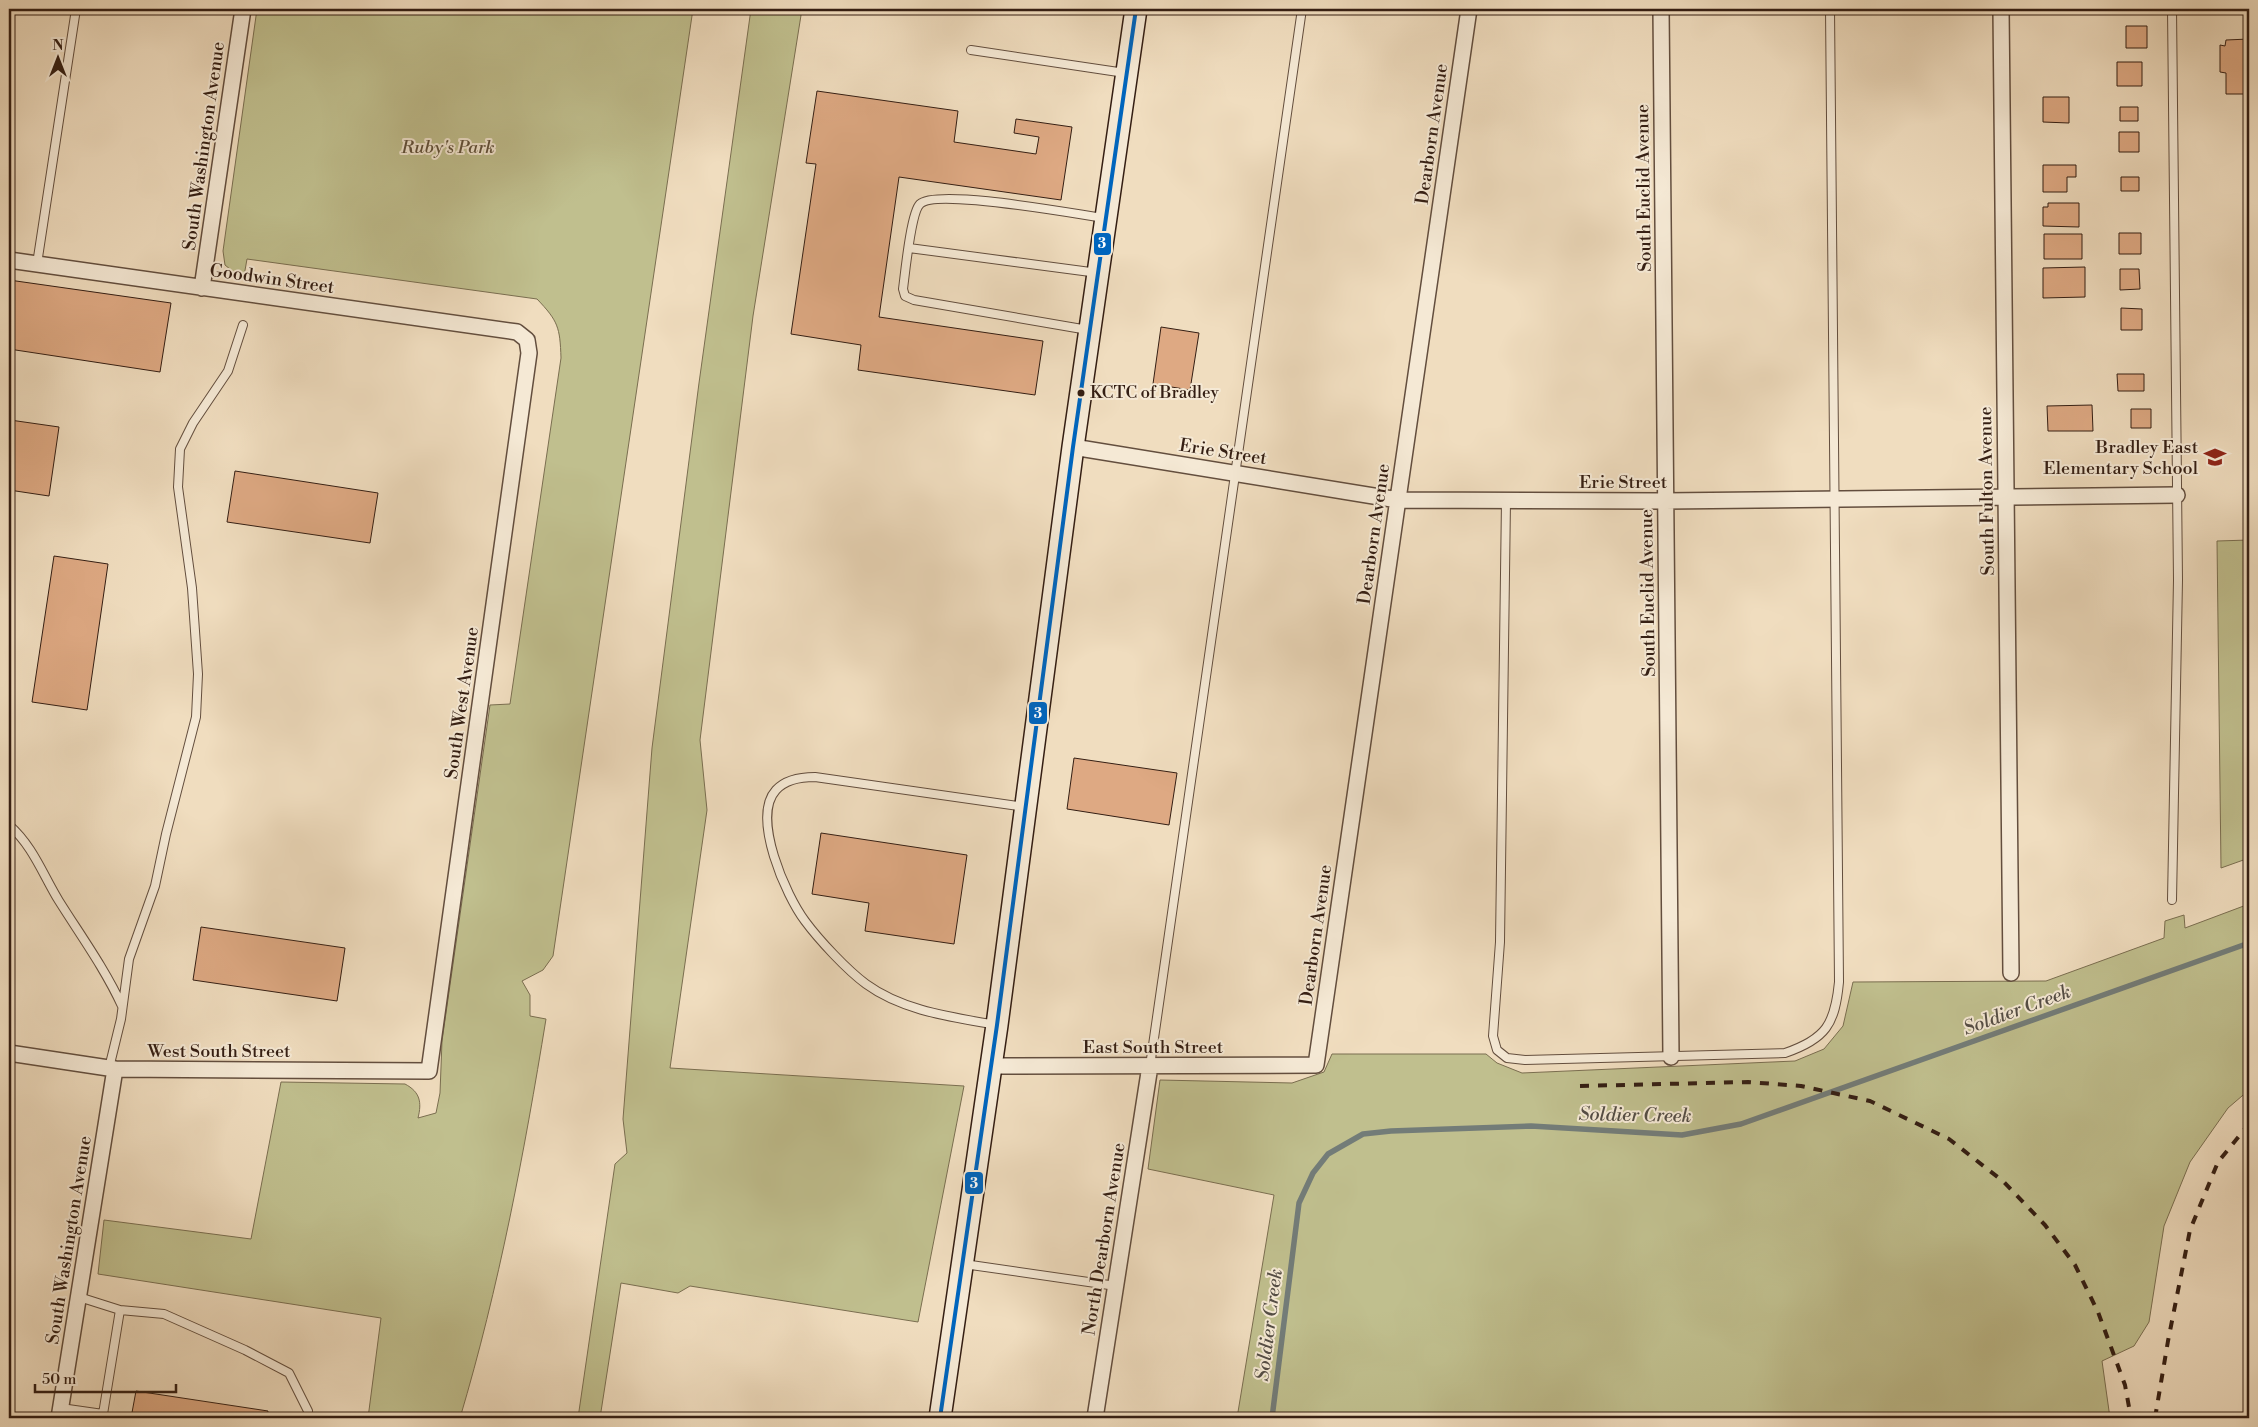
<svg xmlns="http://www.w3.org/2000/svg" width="2258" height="1427" font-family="'Libre Bodoni',serif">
<rect width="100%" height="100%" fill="#f0ddbf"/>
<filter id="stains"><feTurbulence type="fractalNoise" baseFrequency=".004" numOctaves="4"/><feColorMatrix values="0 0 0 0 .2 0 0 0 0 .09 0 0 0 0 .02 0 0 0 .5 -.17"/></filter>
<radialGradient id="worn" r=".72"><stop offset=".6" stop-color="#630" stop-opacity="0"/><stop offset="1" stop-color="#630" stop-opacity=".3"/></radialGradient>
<path fill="#c0bf8e" stroke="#7a6e50" d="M257,9H693L553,956L543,970L522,981L530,995V1016L546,1019C524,1154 499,1287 460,1418H368L381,1318L98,1274L104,1220L251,1239L281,1082L405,1084C420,1092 422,1102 418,1118L436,1113L440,1093L442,1041L490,705L510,704L561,358C560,327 558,321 537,299L247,259L244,276L236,274L225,265L223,251Z
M751,9H802L753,316L700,740L707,810L670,1068L964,1086L918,1322L690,1286L678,1293L621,1283L600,1418H578L615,1164L627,1153L623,1119L652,748L699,383Z
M2249,540V858L2221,868L2217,541Z
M2249,904V1090L2228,1108L2190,1162L2164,1226L2149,1322L2134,1346L2102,1361L2110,1418H1237L1274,1195L1148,1169L1160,1080L1292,1083L1324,1072L1332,1054H1486L1497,1063L1522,1073L1795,1061L1824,1049L1843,1026L1853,982L2046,981L2164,938L2165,921L2184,915L2185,928Z"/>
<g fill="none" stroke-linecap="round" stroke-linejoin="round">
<path stroke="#737c78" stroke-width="5.5" d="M1272,1418L1299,1203L1313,1173L1328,1154L1363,1134L1391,1131L1531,1126L1682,1135L1741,1124L2249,943"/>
</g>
<path fill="#dea983" stroke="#341e13" d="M2126,26H2147V48H2126Z
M2249,39V94H2226V73L2220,72V45L2225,46L2226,40Z
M2117,62H2142V86H2117Z
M817,91L958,111L954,142L1036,154L1039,137L1014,133L1016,119L1072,127L1061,200L899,177L879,317L1043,341L1035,395L858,370L861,345L791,334L816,164L806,163Z
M2043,97H2069V123L2043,122Z
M2120,107H2138V121H2120Z
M2119,132H2139V152H2119Z
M2043,165H2076V177H2067V192H2043Z
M2121,177H2139V191H2121Z
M2048,203H2079V227L2043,226V207H2048Z
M2119,233H2141V254H2119Z
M2044,234H2082V259H2044Z
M2085,267V297L2043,298V268Z
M2120,269H2139L2140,289L2120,290Z
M9,280L171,303L160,372L9,349Z
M2247,289H2249V359H2248Z
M2121,308L2142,309V330H2121Z
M1161,327L1199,333L1190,390L1153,384Z
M2117,374H2144V391H2118Z
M2092,405L2093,431H2048L2047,406Z
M2131,409H2151V428H2131Z
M10,420L59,427L49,496L9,490Z
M235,471L378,493L370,543L227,522Z
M54,556L108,564L87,710L32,702Z
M1074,758L1177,773L1169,825L1067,809Z
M821,833L967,855L954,944L865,931L869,903L812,894Z
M201,927L345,948L337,1001L193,980Z
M136,1391L268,1411L267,1418H131Z
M627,1413L657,1418H626Z"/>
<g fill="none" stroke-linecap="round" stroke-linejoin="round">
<g stroke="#634e3e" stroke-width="10">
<path id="service" d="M971,50L1125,73
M909,248L1098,273
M37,264L76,9
M1088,330L914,300L905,296L903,289C905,274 911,212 920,204C936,188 1075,214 1104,218
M1506,500L1500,942L1493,1036L1497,1050L1507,1058L1525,1060L1785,1053C1826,1039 1835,1024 1839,982L1830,9
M9,825C33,846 43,875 59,901C81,936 105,969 122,1006
M2172,900L2178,580L2172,9
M996,1025C952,1017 903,1011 866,984C847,970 819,940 805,921C786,896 751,817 776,790C786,779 801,777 815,777L1025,807
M1150,1066L1302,9
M109,1068L121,1019L129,959L155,886L166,834L196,717L198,674L192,588L178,487L180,449L193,423L228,371L243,325
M964,1264L1116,1286
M120,1310L164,1314L245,1350L289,1373L308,1411
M61,1408L103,1414L120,1310L79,1297"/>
</g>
<g stroke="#634e3e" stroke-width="18">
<path id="minor" d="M1661,9L1671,1057
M2001,9L2011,973
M9,260L517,332L527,340L529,353L429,1071L115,1069L9,1053
M202,288L243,9
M1073,447L1398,500L1665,501L2177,495
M991,1066L1316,1065L1469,9
M59,1418L115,1069
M1095,1418L1150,1066"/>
</g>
<g stroke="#341e13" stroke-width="24">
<path id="secondary" d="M940,1418L997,1025L1073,447L1136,9"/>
</g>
<use href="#service" stroke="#f5e9d5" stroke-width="8"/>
<use href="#minor" stroke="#f5e9d5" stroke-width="15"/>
<use href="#secondary" stroke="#f5e9d5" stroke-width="21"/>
<path stroke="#341e13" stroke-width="4" stroke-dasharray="9 9" stroke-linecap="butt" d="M1580,1086L1748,1082L1801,1086L1870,1101L1949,1139L2004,1182L2045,1225L2075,1265L2098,1312L2125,1385L2131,1418
M2155,1418L2168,1341L2190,1230L2218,1162L2249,1124"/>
<g stroke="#f5e9d5" stroke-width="8">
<path id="bus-1" d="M940,1418L997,1025L1073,447L1136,9"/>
</g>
<use href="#bus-1" stroke="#0065bd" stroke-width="4"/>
</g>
<defs>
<g id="school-bare" transform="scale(1.725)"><path d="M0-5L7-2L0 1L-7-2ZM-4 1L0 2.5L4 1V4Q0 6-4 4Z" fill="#8f2418" stroke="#f5e9d5" stroke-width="2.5" paint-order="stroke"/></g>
</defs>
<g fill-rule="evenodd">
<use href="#school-bare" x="2215" y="457"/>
</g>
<circle fill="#341e13" stroke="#f5e9d5" stroke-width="2" cx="1081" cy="393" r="4.5"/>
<g text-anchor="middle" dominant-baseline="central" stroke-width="4" stroke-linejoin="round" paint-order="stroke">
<g font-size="17" fill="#341e13" stroke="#f5e9d5" text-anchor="start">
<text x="1090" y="393">KCTC of Bradley</text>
</g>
<g font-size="18" fill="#341e13" stroke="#f5e9d5">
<text transform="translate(1432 134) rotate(-82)">Dearborn Avenue</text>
<text transform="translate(204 146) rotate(-82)">South Washington Avenue</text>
<text transform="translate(1644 188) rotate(-91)">South Euclid Avenue</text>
<text transform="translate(272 279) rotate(8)">Goodwin Street</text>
<text transform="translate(1223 452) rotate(9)">Erie Street</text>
<text x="1623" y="482">Erie Street</text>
<text transform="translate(1987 491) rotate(-91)">South Fulton Avenue</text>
<text transform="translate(1374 534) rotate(-82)">Dearborn Avenue</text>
<text transform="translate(1648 593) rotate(-91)">South Euclid Avenue</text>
<text transform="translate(462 703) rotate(-82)">South West Avenue</text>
<text transform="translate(1316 935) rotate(-82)">Dearborn Avenue</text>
<text x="1153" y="1047">East South Street</text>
<text x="219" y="1051">West South Street</text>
<text transform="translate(1104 1239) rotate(-81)">North Dearborn Avenue</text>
<text transform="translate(69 1240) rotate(-81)">South Washington Avenue</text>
</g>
<g font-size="18" font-style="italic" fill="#5e4e38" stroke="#f5e9d5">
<text x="448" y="147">Ruby's Park</text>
</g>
<g font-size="18" fill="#341e13" stroke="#f5e9d5" text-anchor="end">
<text x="2198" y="447">Bradley East<tspan x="2198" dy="21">Elementary School</tspan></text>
</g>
<g font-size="19" font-style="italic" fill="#544d45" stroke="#f5e9d5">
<text transform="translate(2017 1010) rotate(-20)">Soldier Creek</text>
<text transform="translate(1635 1115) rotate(1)">Soldier Creek</text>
<text transform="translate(1269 1325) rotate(-83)">Soldier Creek</text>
</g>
</g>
<g stroke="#f5e9d5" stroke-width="2">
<rect x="1093" y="232" width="19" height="24" rx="5" fill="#0065bd"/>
<rect x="1028" y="701" width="20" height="24" rx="5" fill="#0065bd"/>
<rect x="964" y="1171" width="20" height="24" rx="5" fill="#0065bd"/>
</g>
<g font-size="14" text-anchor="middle" font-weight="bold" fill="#fff">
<text x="1102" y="248">3</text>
<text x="1038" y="718">3</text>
<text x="974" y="1188">3</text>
</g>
<rect width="2258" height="1427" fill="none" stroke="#f0ddbf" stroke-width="30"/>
<rect x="10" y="10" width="2238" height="1407" fill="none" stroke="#341e13" stroke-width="2.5"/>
<rect x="15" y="15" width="2228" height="1397" fill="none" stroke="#341e13"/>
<g transform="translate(58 58)" stroke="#f5e9d5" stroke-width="4" paint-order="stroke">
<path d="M0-4L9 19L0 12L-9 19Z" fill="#341e13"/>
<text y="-8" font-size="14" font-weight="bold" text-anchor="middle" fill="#341e13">N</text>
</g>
<path d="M35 1384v8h141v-8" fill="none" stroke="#341e13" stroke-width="2.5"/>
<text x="42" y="1384" font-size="15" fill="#341e13" stroke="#f5e9d5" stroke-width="4" paint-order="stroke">50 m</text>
<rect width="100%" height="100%" filter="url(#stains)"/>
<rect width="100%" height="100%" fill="url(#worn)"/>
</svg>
